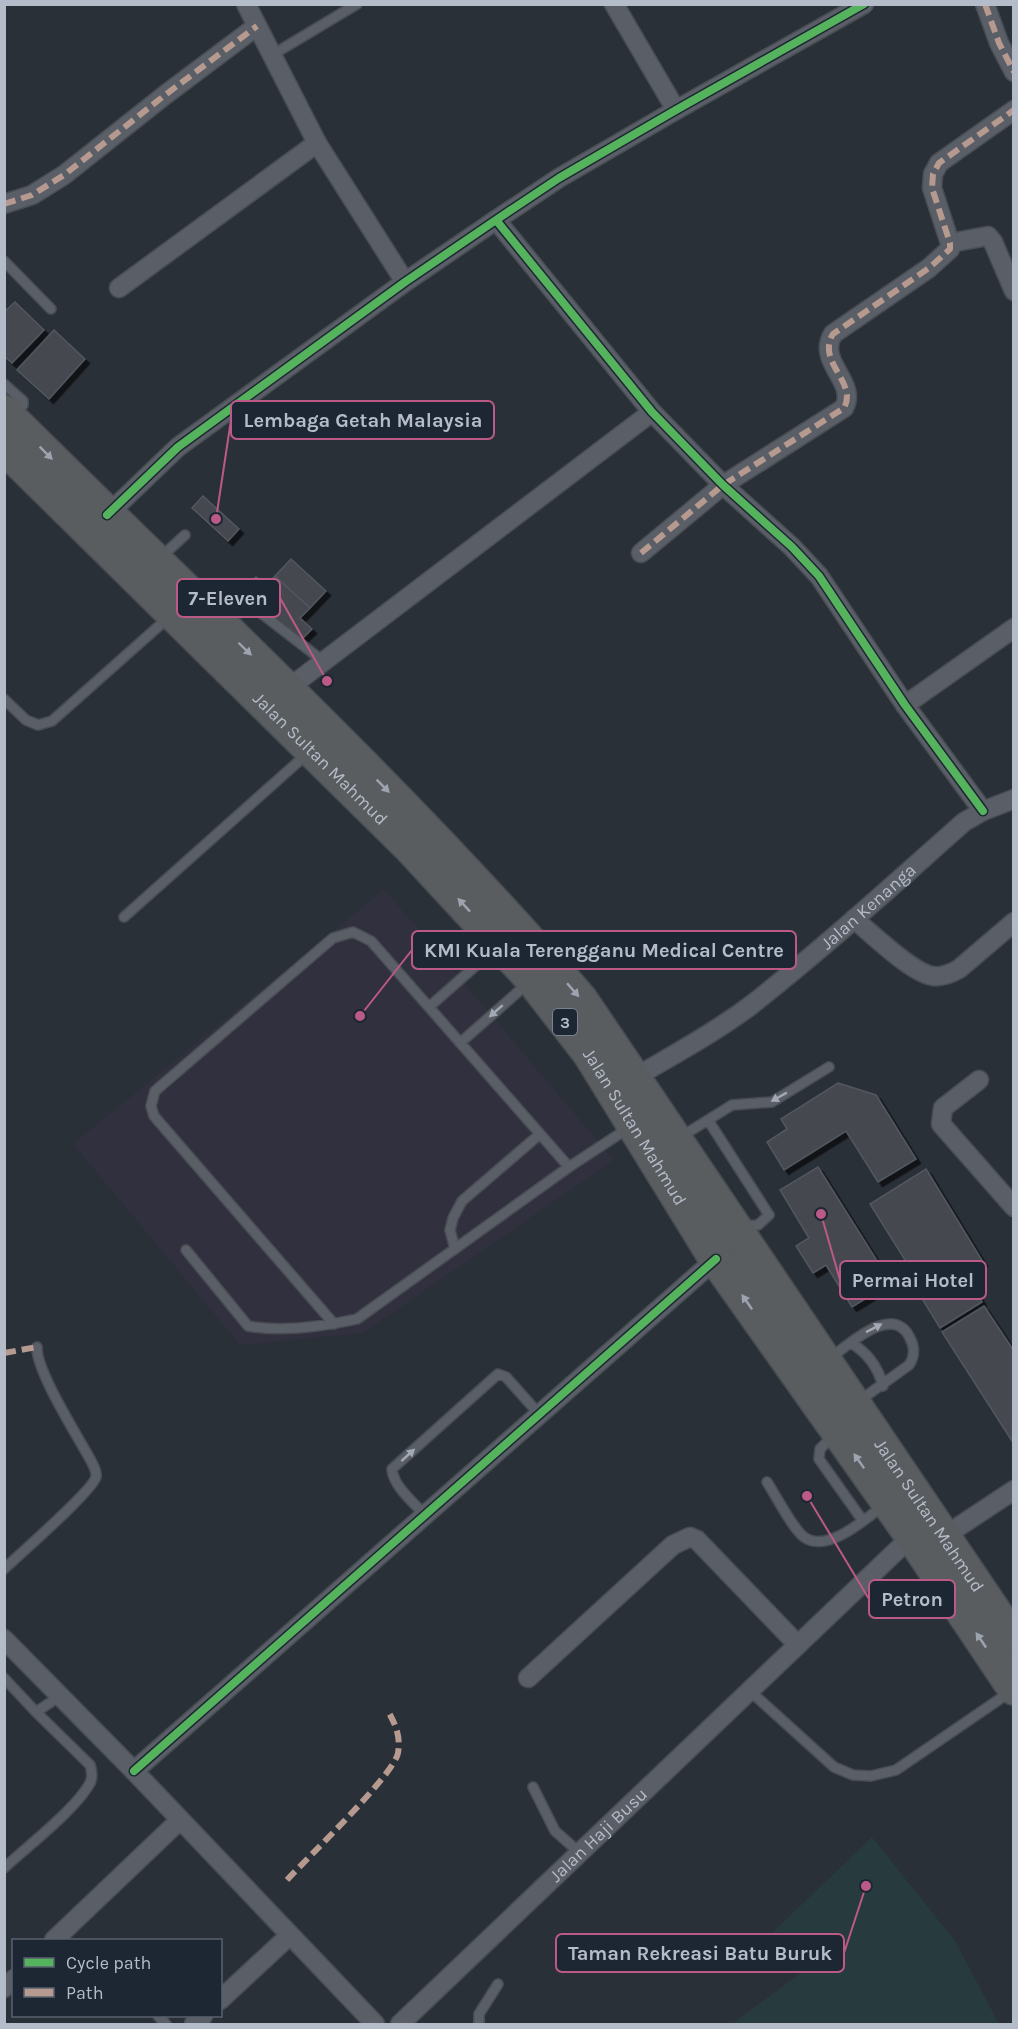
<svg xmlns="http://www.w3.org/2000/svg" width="1018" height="2029" font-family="Karla,sans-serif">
<defs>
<filter id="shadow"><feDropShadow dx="4.5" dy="4.5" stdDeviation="0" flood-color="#0009"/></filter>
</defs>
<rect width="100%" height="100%" fill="#2a3038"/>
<path fill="#31303e" d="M384,889L614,1160L363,1333L240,1345L73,1144Z"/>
<path fill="#273a3e" d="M872,1837L955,1941L999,2024H732L805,1970L770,1935Z"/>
<path fill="#444950" stroke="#52575f" stroke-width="1.5" filter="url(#shadow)" d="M15,302L44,330L12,363L4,356V312Z
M54,330L85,359L49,399L17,370Z
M203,496L239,529L228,541L192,508Z
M291,559L326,591L310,608L275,576Z
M275,576L310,608L300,618L312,629L296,645L241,592L256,577L266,586Z
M838,1083L876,1095L916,1159L878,1182L846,1131L784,1170L767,1142L787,1129L781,1119Z
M818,1167L891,1283L852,1307L826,1265L813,1273L796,1246L809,1238L780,1190Z
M926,1169L983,1262L965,1273L982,1302L940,1328L915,1287L920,1284L870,1204Z
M984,1306L1014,1351L1012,1441L942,1332Z"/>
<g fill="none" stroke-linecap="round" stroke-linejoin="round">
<g stroke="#484c53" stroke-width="12">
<path id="lane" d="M272,55L357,4
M4,261L51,309
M4,384L23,401V405L15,414
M160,558L185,535
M225,619L246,610H257L323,661
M4,699L26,720L38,725L52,721L169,617
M124,917L308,753
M429,1007L497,947
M460,1043L528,983
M708,1120L769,1215L758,1225L744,1226
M679,1138L732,1105L772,1102L829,1067
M455,1249L450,1230L453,1218L462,1201L540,1134
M186,1250L248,1326C281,1332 325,1326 357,1319L569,1167L630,1127
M334,1324L154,1116L151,1106L155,1091L333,938L353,932L371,941L569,1167
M851,1343C868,1353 878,1367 883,1386
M830,1358C849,1345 893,1302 910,1338C915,1348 915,1356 909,1365L859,1401
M834,1435L820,1449L819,1459L863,1521
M767,1482C776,1496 793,1529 804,1537C827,1554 865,1519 883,1506
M425,1515C414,1503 393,1486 392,1469L498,1374L506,1377L539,1414
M4,1569C19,1555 93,1490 96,1477C97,1470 93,1465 90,1459C77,1435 36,1371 37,1347
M4,1678L36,1712L90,1765C92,1771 93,1777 90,1783C76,1809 28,1846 4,1868
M750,1691L834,1767L853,1775L871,1776L896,1770L1010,1692
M36,1712L60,1696
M533,1787L555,1831L580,1853
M158,2016L166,2024
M479,2024V2014L498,1984"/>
</g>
<g stroke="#484c53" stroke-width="21">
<g id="street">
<path d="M246,4L317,143L405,282"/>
<path d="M614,4L676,110"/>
<path d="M985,4L999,43L1014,72"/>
<path d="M4,204L32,195L64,175L165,95L257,26"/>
<path d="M496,220L652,412L723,485L792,547L819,576L905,705L983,811"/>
<path d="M950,243L988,236L993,242L1014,291"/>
<path d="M119,288L317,143"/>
<path d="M107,515L178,447L405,282L496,220L559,178L676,110L864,4"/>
<path d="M641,553L723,485L844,408C858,382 816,362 833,334L929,268L950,249V243L932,188L933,174L939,163L1014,110"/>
<path d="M286,690L652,412"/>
<path d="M905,705L1014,628"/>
<path d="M854,919C871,933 913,974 933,976C941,977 952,973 959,969L1014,922"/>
<path id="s1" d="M634,1078C673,1055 714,1033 750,1006C824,948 894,884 964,822L983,811L1014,799"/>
<path d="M979,1080L943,1108L941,1124L1014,1207"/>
<path d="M943,1537L1014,1490"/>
<path d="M4,1639L134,1771L375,2024"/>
<path d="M528,1678L673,1545L690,1537L697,1540L798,1645"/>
<path d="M134,1771L716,1259"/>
<path d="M54,1940L180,1820"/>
<path d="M4,1988L14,1979"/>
<path d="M220,2000L289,1936"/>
<path d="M194,2024L203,2016"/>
<path id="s2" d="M400,2024L912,1536"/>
</g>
</g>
<g stroke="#474c53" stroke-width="36">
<g id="highway">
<path id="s3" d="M4,412C199,606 402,792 581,1000L1014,1641"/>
<path id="s4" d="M4,447L411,848L532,979L590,1054L716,1259L912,1536L1014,1688"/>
</g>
</g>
<use href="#lane" stroke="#5a5e66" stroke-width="9"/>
<use href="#street" stroke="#5a5e66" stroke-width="18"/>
<use href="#highway" stroke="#5a5d60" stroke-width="33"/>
<path stroke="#b69a8f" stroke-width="6" stroke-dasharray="12 6" stroke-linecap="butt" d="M985,4L999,43L1014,72
M4,204L32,195L64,175L165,95L257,26
M641,553L723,485L844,408C858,382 816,362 833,334L929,268L950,249V243L932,188L933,174L939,163L1014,110
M4,1353L37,1347
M287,1880C307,1858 394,1775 398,1753C401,1735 395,1724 387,1709"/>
<g stroke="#1d2633" stroke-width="11">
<path id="cycleway" d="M496,220L652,412L723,485L792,547L819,576L905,705L983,811
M107,515L178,447L405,282L496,220L559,178L676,110L864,4
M134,1771L716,1259"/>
</g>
<use href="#cycleway" stroke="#56b35d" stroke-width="8"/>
</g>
<defs><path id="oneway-solid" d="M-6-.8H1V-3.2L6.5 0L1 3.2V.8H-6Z" transform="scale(1.5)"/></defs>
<g fill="#9ea4af">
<use href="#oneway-solid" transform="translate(46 453) rotate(45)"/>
<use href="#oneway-solid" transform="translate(245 649) rotate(44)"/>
<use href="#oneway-solid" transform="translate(383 786) rotate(45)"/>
<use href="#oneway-solid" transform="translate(464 905) rotate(-133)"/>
<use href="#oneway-solid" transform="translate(573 990) rotate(49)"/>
<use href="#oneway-solid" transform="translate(747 1302) rotate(-125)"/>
<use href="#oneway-solid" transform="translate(859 1461) rotate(-125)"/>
<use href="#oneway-solid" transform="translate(981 1640) rotate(-124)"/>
</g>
<g fill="#a2a9b5">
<use href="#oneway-solid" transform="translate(496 1011) rotate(139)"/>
<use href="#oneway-solid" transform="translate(779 1097) rotate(151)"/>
<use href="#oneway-solid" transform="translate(874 1328) rotate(-27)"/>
<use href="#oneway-solid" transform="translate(408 1455) rotate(-42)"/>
</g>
<g text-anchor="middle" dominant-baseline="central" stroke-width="6" stroke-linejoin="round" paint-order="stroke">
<rect fill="#1d2633" stroke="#878f9c" stroke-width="1.5" x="553" y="1009" width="24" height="26" rx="4.5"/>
<g font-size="16" font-weight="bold" fill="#b4bcc9">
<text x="565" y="1022">3</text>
</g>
<g font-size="18" fill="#b4bcc9" stroke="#1d2633">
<text stroke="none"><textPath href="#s4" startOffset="444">Jalan Sultan Mahmud</textPath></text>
<text stroke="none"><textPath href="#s1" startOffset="291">Jalan Kenanga</textPath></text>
<text stroke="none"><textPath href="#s4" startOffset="930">Jalan Sultan Mahmud</textPath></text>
<text stroke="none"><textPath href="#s3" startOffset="1446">Jalan Sultan Mahmud</textPath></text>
<text stroke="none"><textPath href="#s2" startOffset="274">Jalan Haji Busu</textPath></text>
</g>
</g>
<path fill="none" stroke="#bc5a87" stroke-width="2" d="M216 519L231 420M327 681L280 598M360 1016L412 950M821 1214L840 1280M807 1496L869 1599M866 1886L844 1953"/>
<g fill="#bc5a87" stroke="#1d2633" stroke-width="2">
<circle cx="216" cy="519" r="6"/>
<circle cx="327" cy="681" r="6"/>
<circle cx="360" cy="1016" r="6"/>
<circle cx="821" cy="1214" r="6"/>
<circle cx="807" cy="1496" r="6"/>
<circle cx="866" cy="1886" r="6"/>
</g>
<g fill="#1d2633" stroke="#bc5a87" stroke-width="2">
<rect x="231" y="401" width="263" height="38" rx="6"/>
<rect x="177" y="579" width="103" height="38" rx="6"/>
<rect x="412" y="931" width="384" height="38" rx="6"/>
<rect x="840" y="1261" width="146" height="38" rx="6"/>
<rect x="869" y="1580" width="86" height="38" rx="6"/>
<rect x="556" y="1934" width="288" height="38" rx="6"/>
</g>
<g font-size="20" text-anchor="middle" font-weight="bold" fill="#b4bcc9">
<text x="363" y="427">Lembaga Getah Malaysia</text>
<text x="228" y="605">7-Eleven</text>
<text x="604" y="957">KMI Kuala Terengganu Medical Centre</text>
<text x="913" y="1287">Permai Hotel</text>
<text x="912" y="1606">Petron</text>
<text x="700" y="1960">Taman Rekreasi Batu Buruk</text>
</g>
<rect width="1018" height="2029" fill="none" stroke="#b4bcc9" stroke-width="12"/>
<rect x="12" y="1939" width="210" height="78" fill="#1d2633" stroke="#59626f" stroke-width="1.5"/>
<rect x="24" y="1958" width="30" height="9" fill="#56b35d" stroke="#59626f" stroke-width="1.5"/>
<text x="66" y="1969" font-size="18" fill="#b4bcc9">Cycle path</text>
<rect x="24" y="1988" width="30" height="9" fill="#b69a8f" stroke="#59626f" stroke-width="1.5"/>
<text x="66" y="1999" font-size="18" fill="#b4bcc9">Path</text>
</svg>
